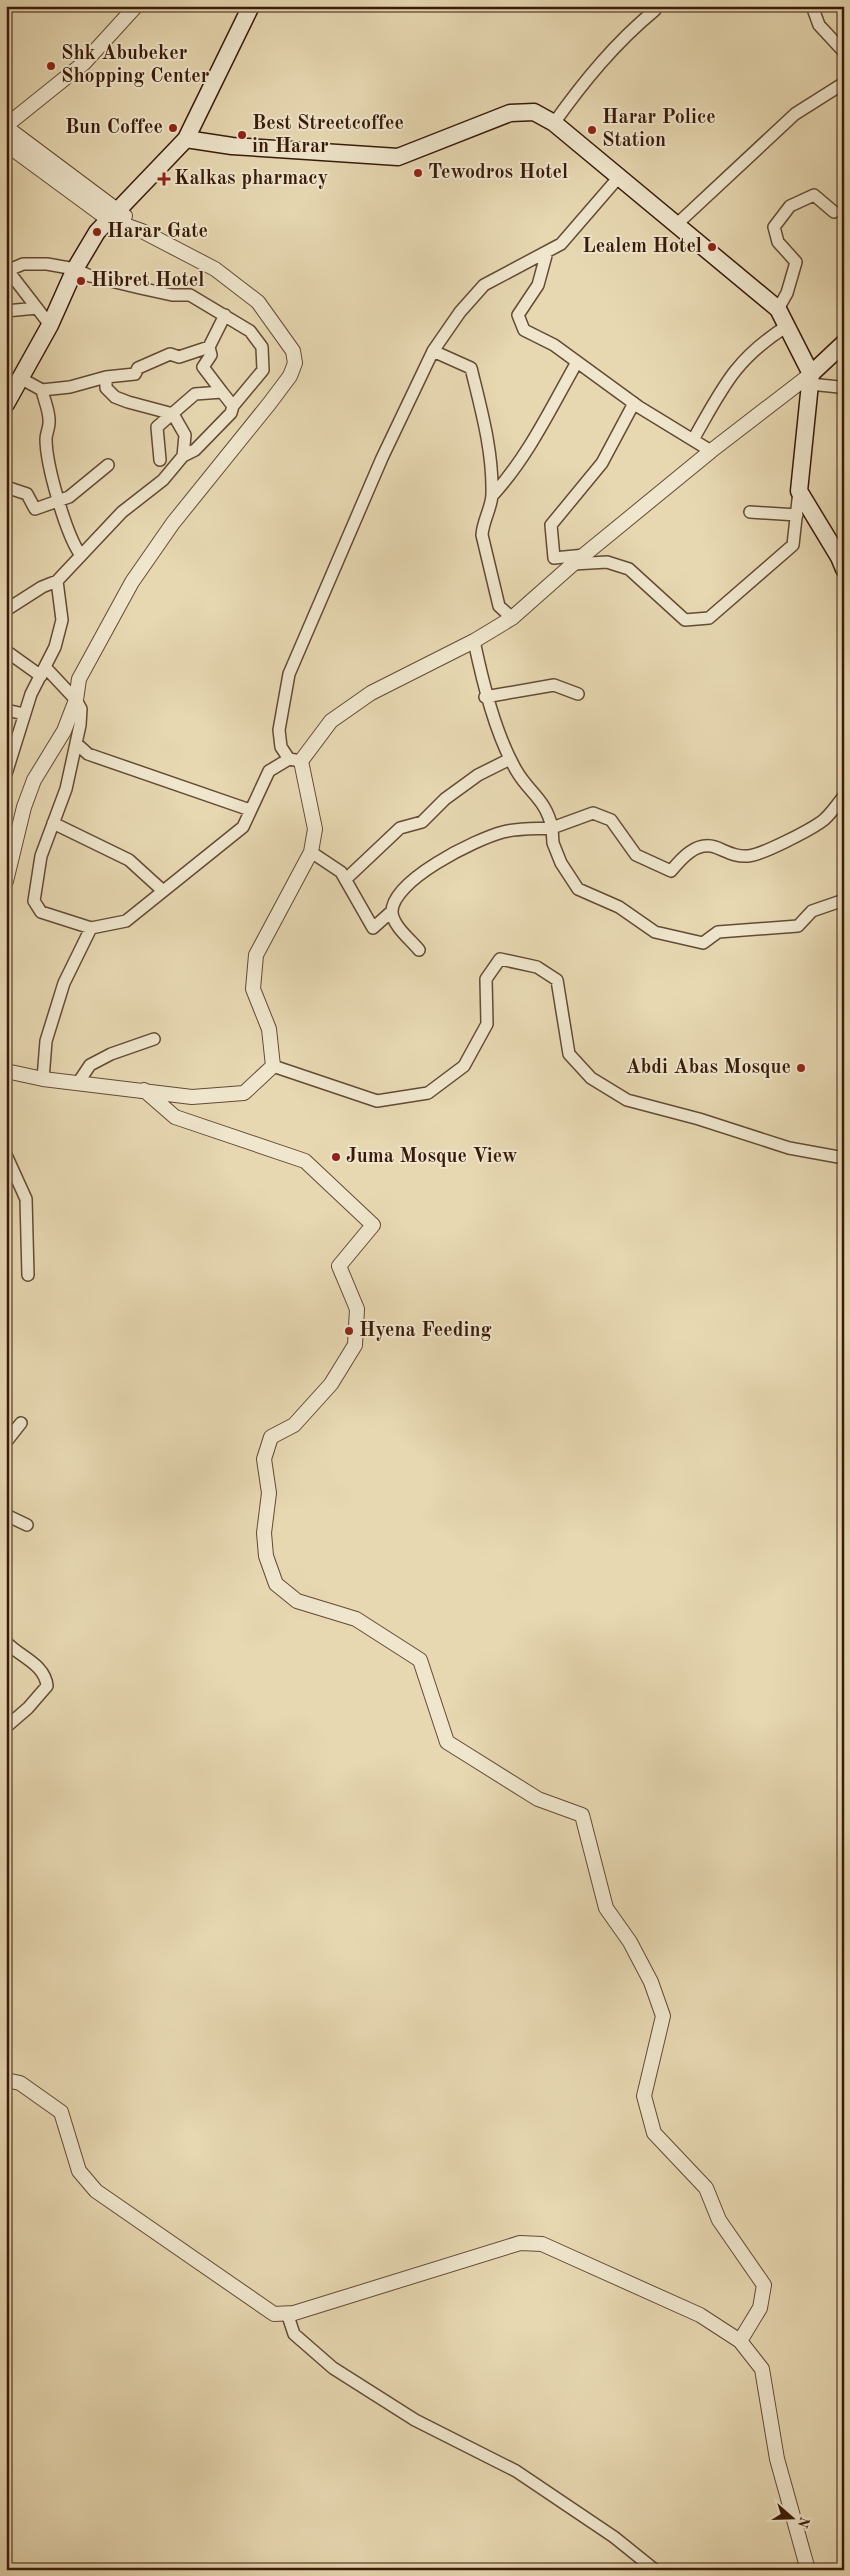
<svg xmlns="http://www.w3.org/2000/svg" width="850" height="2576" font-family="'Old Standard TT',serif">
<rect width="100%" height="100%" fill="#e7d8b2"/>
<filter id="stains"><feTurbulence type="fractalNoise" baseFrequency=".004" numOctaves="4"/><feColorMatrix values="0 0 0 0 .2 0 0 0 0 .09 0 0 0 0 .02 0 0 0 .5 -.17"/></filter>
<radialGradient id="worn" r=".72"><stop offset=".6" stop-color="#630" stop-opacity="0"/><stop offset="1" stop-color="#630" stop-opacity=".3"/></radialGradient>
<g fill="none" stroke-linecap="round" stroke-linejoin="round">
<g stroke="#644a34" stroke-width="14">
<path id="minor" d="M812,6L819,25L844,52
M554,123C584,81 615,43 655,10L656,6
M676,225L795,114L844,83
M547,252L538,285L518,315L524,330L554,345L639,407L711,451
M6,268L50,325
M778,309L787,293L796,262L778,242L774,227L790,206L814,195L834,212
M6,311L37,308
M433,351L471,368C481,409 493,451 492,494C492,507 483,520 482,535L499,606L512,618
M106,377V388L115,397L128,402L173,414L185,435L183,456
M22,379L42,390L70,387L106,377L135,374L138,368L170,354L179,357L209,347
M810,384L839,387L844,391
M42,390C44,400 49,410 49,420C50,427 46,433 46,439C46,465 66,534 80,554
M222,392L203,367L211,355L209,347L225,315
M694,438C723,387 735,359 787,326
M160,460L157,427L195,394L222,392L233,406
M6,487L27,494L35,509L69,497L108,465
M492,496C528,457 551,408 577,362
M750,512L797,515
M585,555L554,558L551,525L602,463L634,403
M573,564L607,562L629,569L685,620L709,618L793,545L799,491
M6,610L42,587L57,581
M6,651L41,676
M46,668L76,700L81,709L80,725L66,789L41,856L34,901L41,912L91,928L126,921L243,827L269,771L289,759
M485,697L554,685L578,694
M6,710L24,714
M77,744L88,754L250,810
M301,761L289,759L281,747L279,730L289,674L382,458L433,351L460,312L484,285L561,244L618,178
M6,774L31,694L55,647L62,620L57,581L122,512L163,480L183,456L195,450L231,413L233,406L263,370L262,347L250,331L190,295H172L140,288L90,276L75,269L47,264H23L9,270
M844,796C837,804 830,816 821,822C808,831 762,855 748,856C735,857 726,851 715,847C696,841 681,859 671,871L636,855L611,820L593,813L552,828L553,843L561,863L578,889L619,907L655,932L703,943L718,932L798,926L812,911L844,900
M53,823L129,860L162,890
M311,852L341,872L373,928L392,911
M346,879L400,828L422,822L445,799L478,775L510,759
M419,950C410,939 394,927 392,913C390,881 476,839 503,832C518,828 536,829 552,828C546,799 529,793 516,770C495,733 483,683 474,641
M273,1066L377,1101L428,1093L464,1066L487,1024L486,979L500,959L537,967L557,980L569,1054L591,1078L627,1100L699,1119L789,1148L844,1158
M43,1079L46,1041L64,983L91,928
M78,1083L90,1065L111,1054L154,1039
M6,1155L26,1199L28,1275
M6,1442L21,1423
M6,1515L27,1525
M6,1642C20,1657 45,1664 47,1686L28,1708L6,1727
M287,2313L294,2334L333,2368L415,2420L516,2471L614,2537L655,2570"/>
</g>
<g stroke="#644a34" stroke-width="16">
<path id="tertiary" d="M8,124L84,63L136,6
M10,130L125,216
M6,144L108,219L142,231L215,269L258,302L293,351L295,363L290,376L269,404L173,523L132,582L79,679L76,700L64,731L34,780L24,807L6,881
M6,1071L43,1079L192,1097L244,1093L273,1066L269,1029L253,989L256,955L311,852L315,829L301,761L331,721L371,693L474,641L512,618L573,564L711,451L811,374
M144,1090L175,1117L305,1161L373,1225L339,1266L357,1309L355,1345L331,1384L294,1425L271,1437L264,1459L269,1493L264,1533L266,1556L276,1584L297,1601L356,1619L420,1660L447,1742L538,1799L582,1815L606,1908L630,1942L651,1982L663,2016L644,2096L654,2133L706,2188L719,2220L764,2285L760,2308L740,2341
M6,2080L20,2083L61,2112L79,2171L96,2191L274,2314L294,2313L520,2243L542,2244L700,2315L740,2341L762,2369L777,2459L808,2570"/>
</g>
<g stroke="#391a0a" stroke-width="19">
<path id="secondary" d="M186,139L232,146L398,157L510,113L534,112L554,123L778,309L811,374L799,491L839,557L844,569
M811,374L844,343
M6,404L50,325L75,269L97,232L186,139L251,6"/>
</g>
<use href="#minor" stroke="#efe6cd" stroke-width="11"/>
<use href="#tertiary" stroke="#efe6cd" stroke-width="14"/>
<use href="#secondary" stroke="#efe6cd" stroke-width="16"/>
</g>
<g fill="#8f2418" stroke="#efe6cd" stroke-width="2">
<circle cx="51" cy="66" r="5"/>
<circle cx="173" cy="128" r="5"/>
<circle cx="592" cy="130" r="5"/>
<circle cx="242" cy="135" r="5"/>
<circle cx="418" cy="173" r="5"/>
<path d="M161.5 171.5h5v5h5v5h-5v5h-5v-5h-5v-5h5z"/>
<circle cx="97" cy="232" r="5"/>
<circle cx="712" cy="247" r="5"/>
<circle cx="81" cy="281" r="5"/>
<circle cx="801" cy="1068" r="5"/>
<circle cx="336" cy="1157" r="5"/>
<circle cx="349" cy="1331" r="5"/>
</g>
<g text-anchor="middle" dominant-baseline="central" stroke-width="4" stroke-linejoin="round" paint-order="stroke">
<g font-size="20" font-weight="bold" fill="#391a0a" stroke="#efe6cd" text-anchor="start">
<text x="61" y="54">Shk Abubeker<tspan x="61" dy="23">Shopping Center</tspan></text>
<text x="602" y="118">Harar Police<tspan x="602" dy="23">Station</tspan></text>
<text x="252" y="124">Best Streetcoffee<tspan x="252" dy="23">in Harar</tspan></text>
<text x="163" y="128" text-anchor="end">Bun Coffee</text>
<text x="428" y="173">Tewodros Hotel</text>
<text x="174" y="179">Kalkas pharmacy</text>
<text x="107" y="232">Harar Gate</text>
<text x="702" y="247" text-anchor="end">Lealem Hotel</text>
<text x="91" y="281">Hibret Hotel</text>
<text x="791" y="1068" text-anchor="end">Abdi Abas Mosque</text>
<text x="346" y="1157">Juma Mosque View</text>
<text x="359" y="1331">Hyena Feeding</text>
</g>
</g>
<rect width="850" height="2576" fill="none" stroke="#e7d8b2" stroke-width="25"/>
<rect x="8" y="8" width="835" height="2561" fill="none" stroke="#391a0a" stroke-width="2.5"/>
<rect x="12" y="12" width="825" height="2551" fill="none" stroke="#391a0a"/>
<g transform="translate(792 2518) rotate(110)" stroke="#efe6cd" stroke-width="4" paint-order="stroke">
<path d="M0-4L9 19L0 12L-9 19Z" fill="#391a0a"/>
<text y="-8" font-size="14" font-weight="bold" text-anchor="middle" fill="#391a0a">N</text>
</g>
<rect width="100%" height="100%" filter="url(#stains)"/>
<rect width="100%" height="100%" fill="url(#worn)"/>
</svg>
